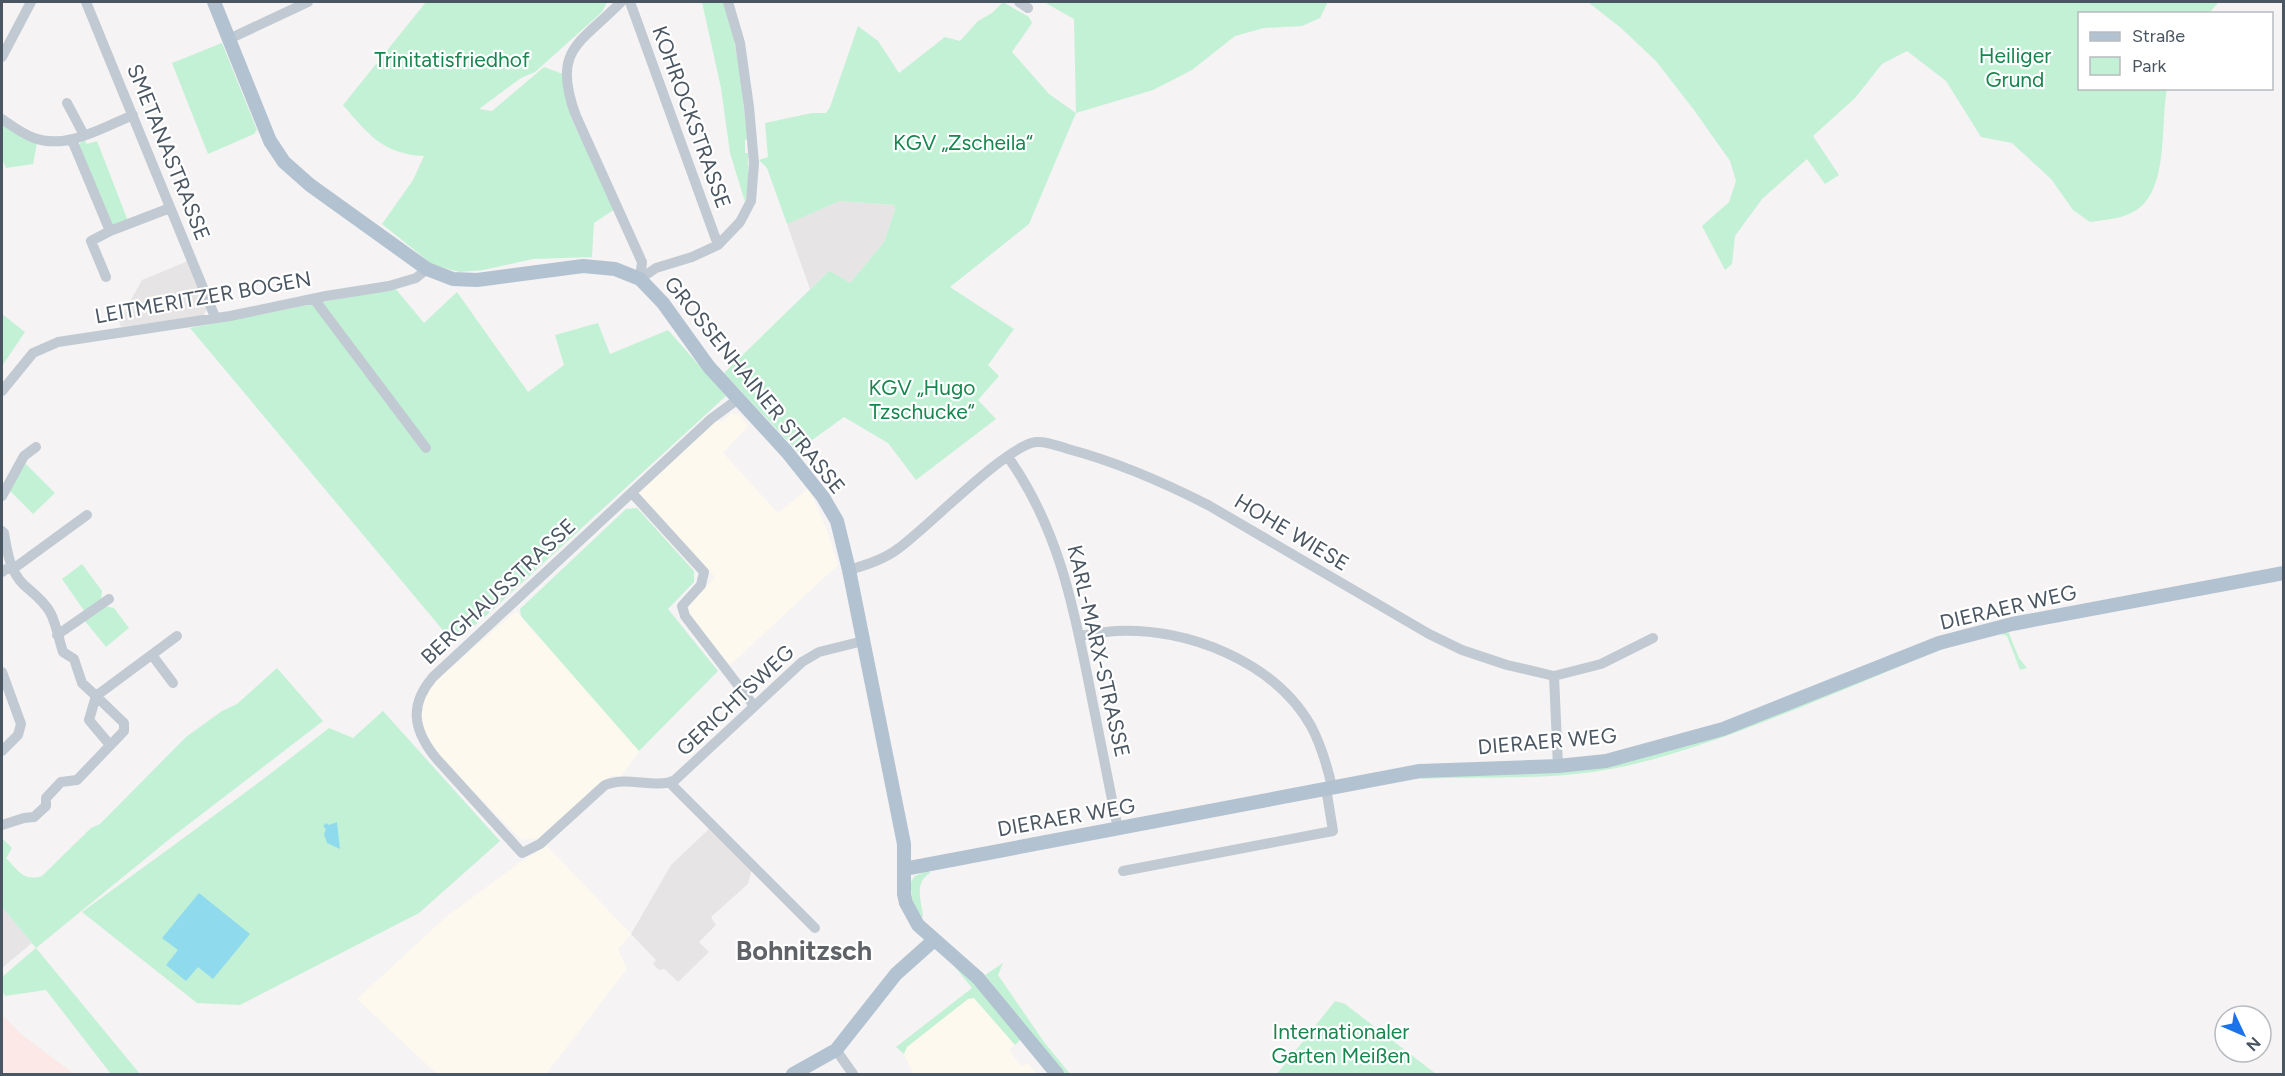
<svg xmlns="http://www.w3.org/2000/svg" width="2285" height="1076" font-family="Figtree,sans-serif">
<rect width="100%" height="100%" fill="#f5f3f3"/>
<path fill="#fdf9ef" d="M731,413L739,415L748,426L723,453L778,513L809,488L826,528L838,565L730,665L689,616V606L715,577L637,492L717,420L722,422Z
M516,611L639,751L621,777L611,776L540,838L522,840L441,759L424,735L420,708L431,685Z
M547,846L631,934L618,949L627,969L546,1074H437L357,999L446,917L519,863Z
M974,998L1015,1045L1009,1050L1022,1067L1027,1063L1037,1074H913L904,1054L906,1047L968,999Z"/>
<path fill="#e6e4e5" d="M840,201L894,205L895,210L884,242L850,283L832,272H828L810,289L787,224Z
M188,261L207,309L203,316L121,327L119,321L142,280Z
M710,828L752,869L748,884L711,917L716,925L699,942L709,952L678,982L665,969L659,970L653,964L656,960L631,934L671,865Z
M2,907L32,943L2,968Z"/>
<path fill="#fce8e6" d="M2,1015L22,1035L74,1074H2Z"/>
<path fill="#c3f1d5" d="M426,2H607L602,12L535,72L521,78L479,109L492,111L544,67L563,74L571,118L615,209L594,223L592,257L533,259L483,270L460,272L433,265L382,224L413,180L424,156C383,154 368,134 343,105Z
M702,2H724L733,35L741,78L747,139L745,140V153H748V187L745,202L730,153L721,88Z
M1003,2L1029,17L1032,23L1012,52L1049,94L1076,113L1074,19L1044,2H1328L1320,18L1302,26L1264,28L1235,36L1192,70L1153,90L1076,113L1029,224L950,287L1014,329L988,365L999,376L978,400L996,419L916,480L888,443L844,417L797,451L724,373L828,272H832L850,283L884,242L895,210L894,205L840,201L787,224L767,168L759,160L768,157L765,123L812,113H826L830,107L858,26L878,41L899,73L945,37L960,41L978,21L992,13Z
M1588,2H2219L2209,13L2080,14V88L2167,89C2160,124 2170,196 2131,213C2119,219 2104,220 2090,222L2073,210L2051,179L2012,143L1981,137L1946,81L1907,51L1882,64L1855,98L1813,136L1839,175L1825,184L1807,159L1762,199L1735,236L1732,264L1725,270L1702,226L1729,202L1736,181L1730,161L1694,110L1656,61L1621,28Z
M222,43L257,130L254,134L208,154L172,63Z
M2,123L37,143L33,164L6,168L2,159Z
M84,139L87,144L97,141L128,221L112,225L78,146Z
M395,288L424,323L457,292L528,392L564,365L555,335L598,323L610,354L668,330L726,396L478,623L452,641L190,328Z
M2,314L25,332L2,366Z
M26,464L55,493L33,514L8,489Z
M637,508L694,571V582L668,609L718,671L639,751L521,616L520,609L626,509Z
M82,564L102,591L101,601L85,612L62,579Z
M104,606L114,608L129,628L106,647L85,621Z
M2008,631L2019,658L2027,668L2020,670L2007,636C1987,626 1889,672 1865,681C1786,713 1699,751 1616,768C1552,781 1485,776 1420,779L1423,773L1599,766L1929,651Z
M277,668L323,721L172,837L36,948L140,1074H111L46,990L5,996L2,990V977L36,948L2,907V838L12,848L6,858C18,870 23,882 42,876L91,828L100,824L186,737L222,711L237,704Z
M383,711L500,841L419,913L240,1005L197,1003L82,912C165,851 249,792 329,728L353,738Z
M929,870L930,873C914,883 921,899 923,916L922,917L913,903L910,883L915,876Z
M958,963L1018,1035L1020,1040L1015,1045L974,998L968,999L907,1047L904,1054L896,1047L972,988L954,966Z
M1003,963L998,975L1044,1042L1070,1074H1064L985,975Z
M1335,1001L1345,1004L1436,1074H1277Z"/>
<path fill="#90daee" d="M337,822L340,849L327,843L324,834L326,829L323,826L326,823L329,825Z
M199,893L250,934L213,979L198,967L186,981L166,965L178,950L162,938Z"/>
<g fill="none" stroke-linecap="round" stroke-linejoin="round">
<path stroke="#c1cad2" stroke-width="10" d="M86,2L215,317
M621,2C580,44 551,49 576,116L642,262L640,279
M630,2L718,245
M1019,2L1028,8
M229,39L308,2
M2,57L31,2
M67,103L84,135
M2,119C12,126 23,134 34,138C67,150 104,127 133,115
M72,140L110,231L91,241L106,277
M110,231L170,208
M640,279L656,268L692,257L718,245L740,222L751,201L754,163L749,107L740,43L728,2
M314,299L426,448
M2,391L33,353L58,342L230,316L326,296L389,286L416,278L427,269
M738,399L711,419L433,677C409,705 413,729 435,757L522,853L540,844L605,785C629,775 655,790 675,780L802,662L819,652L863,641
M1008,457C1057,526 1073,603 1089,684C1099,733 1108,781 1118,829
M632,493L704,572L701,585L682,606L685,616L754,706
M2,496L24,456L36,447
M2,531L4,533C7,551 10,572 24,585C33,593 44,601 50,612C56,623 59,640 63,652L74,659L82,683L96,696L89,720L110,745
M849,570C866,565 885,559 899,548C928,527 1007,445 1036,442C1047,441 1058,446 1068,449C1117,462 1163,482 1208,505L1429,634L1462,650L1507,665L1554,676L1601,664L1653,638
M2,572L6,569H13L87,515
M57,635L109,599
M1079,636C1092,634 1104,632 1116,631C1187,627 1275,662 1311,726C1321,745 1327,765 1332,787
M152,655L173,683
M2,672L21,724L18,735L2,751
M1554,676L1558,766
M670,783L815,928
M2,825L24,818L34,817L46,806V798L61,782L77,780L124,731V723L96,696L177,636
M1123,871L1333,831L1326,788
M836,1050L853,1074"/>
<path stroke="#b3c2d1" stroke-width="14" d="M214,2L270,141L284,162L310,185L427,269L453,279L477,280L583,266L615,269L640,279L663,303L709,367L787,452L823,497L837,521L849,570L904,844V894L906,903L918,925L978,978L1057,1074
M904,869L1420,771L1558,766L1606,761L1723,729L1939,643L2012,624L2284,573
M793,1074L836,1050L896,974L933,941"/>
</g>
<g text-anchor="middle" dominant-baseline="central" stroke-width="4.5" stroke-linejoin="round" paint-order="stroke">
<g font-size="21" fill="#17864f" stroke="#fff">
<text x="2015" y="55">Heiliger<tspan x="2015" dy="24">Grund</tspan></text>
<text x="452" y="59">Trinitatisfriedhof</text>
<text x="963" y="142">KGV „Zscheila“</text>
<text x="922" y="387">KGV „Hugo<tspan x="922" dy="24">Tzschucke“</tspan></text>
<text x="1341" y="1031">Internationaler<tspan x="1341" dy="24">Garten Meißen</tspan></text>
</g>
<g font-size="21" fill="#4a5661" stroke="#fff">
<text transform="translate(692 117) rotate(70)">KOHROCKSTRASSE</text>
<text transform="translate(169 152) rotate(68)">SMETANASTRASSE</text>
<text transform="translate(203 297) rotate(-10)">LEITMERITZER BOGEN</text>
<text transform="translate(755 385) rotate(51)">GROSSENHAINER STRASSE</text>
<text transform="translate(1292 532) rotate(31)">HOHE WIESE</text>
<text transform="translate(498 591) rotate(-43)">BERGHAUSSTRASSE</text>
<text transform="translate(2008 607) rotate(-13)">DIERAER WEG</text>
<text transform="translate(1099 651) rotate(77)">KARL-MARX-STRASSE</text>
<text transform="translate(735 700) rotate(-43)">GERICHTSWEG</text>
<text transform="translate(1547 741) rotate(-5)">DIERAER WEG</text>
<text transform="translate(1066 817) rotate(-10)">DIERAER WEG</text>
</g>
<g font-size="27" font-weight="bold" fill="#5f6368" stroke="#fff">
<text x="804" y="950">Bohnitzsch</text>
</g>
</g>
<rect width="2285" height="1076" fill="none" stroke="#4a5661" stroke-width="6"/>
<rect x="2078" y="12" width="195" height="78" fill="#ffffff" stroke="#b7bbc0" stroke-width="1.5"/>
<rect x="2090" y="32" width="30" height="9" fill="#b3c2d1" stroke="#b7bbc0" stroke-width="1.5"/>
<text x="2132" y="42" font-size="18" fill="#4a5661">Straße</text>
<rect x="2090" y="57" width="30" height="18" fill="#c3f1d5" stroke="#b7bbc0" stroke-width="1.5"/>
<text x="2132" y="72" font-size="18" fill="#4a5661">Park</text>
<g transform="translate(2243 1034) rotate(134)"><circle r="28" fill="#ffffff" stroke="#b7bbc0" stroke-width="1.5"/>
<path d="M0-4.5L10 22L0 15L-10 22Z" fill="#1a73e8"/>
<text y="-9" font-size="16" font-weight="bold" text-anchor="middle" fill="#4a5661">N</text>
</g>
</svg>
